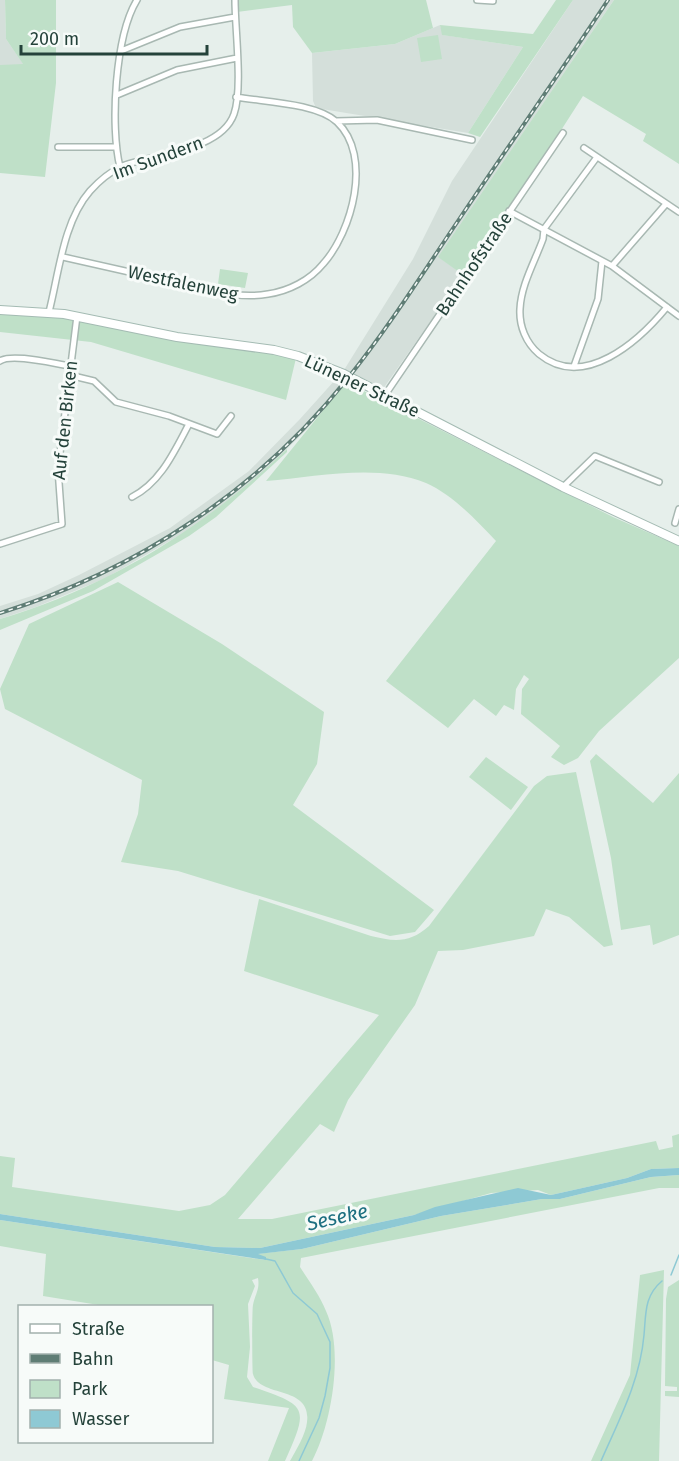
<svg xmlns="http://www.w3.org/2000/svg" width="679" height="1461" font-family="'Fira Sans',sans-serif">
<rect width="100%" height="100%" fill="#e6efeb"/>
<path fill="#d4dfda" d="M0,0H5L6,39L24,65H0Z
M573,0H614L439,257L463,275L378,396L346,382L307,429L256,479L192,528L106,578L36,607L0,619V606L38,594L79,575L170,528L249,471L300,419L344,370L413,259L452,181Z
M440,25L443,35L523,47L468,133L316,108L313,101L312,53L395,44Z"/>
<path fill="#bfe0c8" d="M5,0H56V83L45,177L0,173V65L23,64L6,39Z
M237,0H426L433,28L395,44L312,53L293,27L292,5L237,12Z
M556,0H573L480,137L468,133L523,47L442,35L440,25L533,34Z
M614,0H679V164L643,141L646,134L583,96L524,188L463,275L438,257Z
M438,35L442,59L421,62L417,38Z
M220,269L248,273L245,288L218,284Z
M0,308L297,354L286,400L91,342L0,332Z
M346,382L613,517L679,546V658L599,731L578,758L564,765L551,757L560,746L521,714L522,689L529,679L524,675L516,689L514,710L504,705L496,716L474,699L448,728L386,681L496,541C476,520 453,495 426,483C377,463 317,477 266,481Z
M287,449V452L216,517L189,536L93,591L0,630V619C109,587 205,527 287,449Z
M118,582L222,644L324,712L317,764L293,805L434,910L415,932L390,936L178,871L121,862L138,814L142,780L5,709L0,689L29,624Z
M596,754L653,803L679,773V935L653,945L650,925L621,930L611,858L590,761Z
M486,757L528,787L511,810L469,777Z
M576,772L613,945L604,947L569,917L546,909L534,936L463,950L438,951L415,1005L348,1100L334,1132L320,1124L238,1219H272L656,1141L659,1150L673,1147L672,1136L679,1134V1168L651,1169L627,1178L551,1195L538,1190L491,1193L414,1215L260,1248L215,1247L0,1214V1156L15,1158L12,1187L179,1211L210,1205L225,1195L379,1015L244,971L259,899L371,936C395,942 410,943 429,926L534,786L547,776Z
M679,1175V1188H659L301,1258L300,1267C309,1281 320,1296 326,1311C344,1350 332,1424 312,1461H290C296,1450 306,1434 307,1422C312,1385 259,1398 253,1374C252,1370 252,1308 253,1305C255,1294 260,1290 258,1278L252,1280L255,1286L248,1304L250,1347L247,1377L253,1387C308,1406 309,1407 285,1461H268L289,1408L224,1399L229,1365L212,1360V1306H105L43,1296L46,1254L0,1246V1220L265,1260L256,1254L302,1249L441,1216L542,1199H560L651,1177Z
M664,1270L659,1461H591L630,1375L640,1275Z
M679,1280V1397L665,1396V1391H677V1387L665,1386L666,1299L668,1287Z"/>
<path fill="#8ec9d4" d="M679,1168V1175L651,1177L560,1199H542L441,1216L302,1249L258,1254L266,1257V1260L0,1220V1214L215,1247L260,1248L414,1215L435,1207L518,1188L551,1195L627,1178L651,1169Z"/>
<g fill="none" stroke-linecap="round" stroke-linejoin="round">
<path stroke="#8ec9d4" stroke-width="1.5" d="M266,1259L275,1261L293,1293L317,1314L330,1342V1368L325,1396L319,1418L299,1461
M671,1275L679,1255
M601,1461C619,1420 640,1381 644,1335C646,1314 644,1296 662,1281"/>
<g stroke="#a8b8b2" stroke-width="8">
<path id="street" d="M477,0L493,1
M121,51L180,27L235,17
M117,95L177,70L237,58
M336,121L377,120L472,140
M58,147H115
M584,148L679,212
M597,157L544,229L543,239C535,261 521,285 520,309C519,326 526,343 539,354C584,391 639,341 667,307
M120,167C110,127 115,36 137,0
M509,211L612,266L679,316
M63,257C104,266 146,276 187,285C214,291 241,299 268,294C289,291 310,280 323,264C352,232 373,156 337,122C316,103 264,102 236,97
M612,266L666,204
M49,312C59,273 63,222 90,191C99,181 110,172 122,166C154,154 221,151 234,114C243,88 235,30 235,0
M0,361C12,353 55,364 71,366
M574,366L598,299L602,261
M69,375L94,381L116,402L169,416L217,434L231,416
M385,395L563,133
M563,487L595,456L659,482
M132,497C161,482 174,452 189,424
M675,523L679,509
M0,544L62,524L58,469L77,316"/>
</g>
<g stroke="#a4bbb3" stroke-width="10">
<path id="secondary" d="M0,310L64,314L177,337L274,350L298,356L344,374L563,487L679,541"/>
</g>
<use href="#street" stroke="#fff" stroke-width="5"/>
<use href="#secondary" stroke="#fff" stroke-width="8"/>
<g stroke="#5f7d75" stroke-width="4">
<path id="rail" d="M0,613C136,571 259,490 348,378C389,327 424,271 460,218C509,145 560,73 608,0"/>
</g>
<use href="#rail" stroke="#f7fbf9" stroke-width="1.5" stroke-dasharray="4.5" stroke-linecap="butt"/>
</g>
<g text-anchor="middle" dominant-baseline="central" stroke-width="6" stroke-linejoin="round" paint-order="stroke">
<g font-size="18" fill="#24423a" stroke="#f7fbf9">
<text transform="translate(158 158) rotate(-20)">Im Sundern</text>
<text transform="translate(474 264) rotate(-56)">Bahnhofstraße</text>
<text transform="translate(183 283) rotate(12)">Westfalenweg</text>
<text transform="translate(362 386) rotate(25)">Lünener Straße</text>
<text transform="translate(65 420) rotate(-84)">Auf den Birken</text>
</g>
<g font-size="20" font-style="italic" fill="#1c6f80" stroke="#f7fbf9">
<text transform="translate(337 1217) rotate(-13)">Seseke</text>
</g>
</g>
<rect x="18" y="1305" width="195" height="138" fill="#f7fbf9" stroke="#a3b1ad" stroke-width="1.5"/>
<rect x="30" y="1324" width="30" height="9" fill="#ffffff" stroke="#a3b1ad" stroke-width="1.5"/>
<text x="72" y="1335" font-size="18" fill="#24423a">Straße</text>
<rect x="30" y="1354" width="30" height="9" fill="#5f7d75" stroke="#a3b1ad" stroke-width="1.5"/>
<text x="72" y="1365" font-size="18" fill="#24423a">Bahn</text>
<rect x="30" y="1380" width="30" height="18" fill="#bfe0c8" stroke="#a3b1ad" stroke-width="1.5"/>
<text x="72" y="1395" font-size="18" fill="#24423a">Park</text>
<rect x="30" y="1410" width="30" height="18" fill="#8ec9d4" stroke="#a3b1ad" stroke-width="1.5"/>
<text x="72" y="1425" font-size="18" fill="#24423a">Wasser</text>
<path d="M21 45v9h186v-9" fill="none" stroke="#24423a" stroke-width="3"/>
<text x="30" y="45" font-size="18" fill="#24423a" stroke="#f7fbf9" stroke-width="4.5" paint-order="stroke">200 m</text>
</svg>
